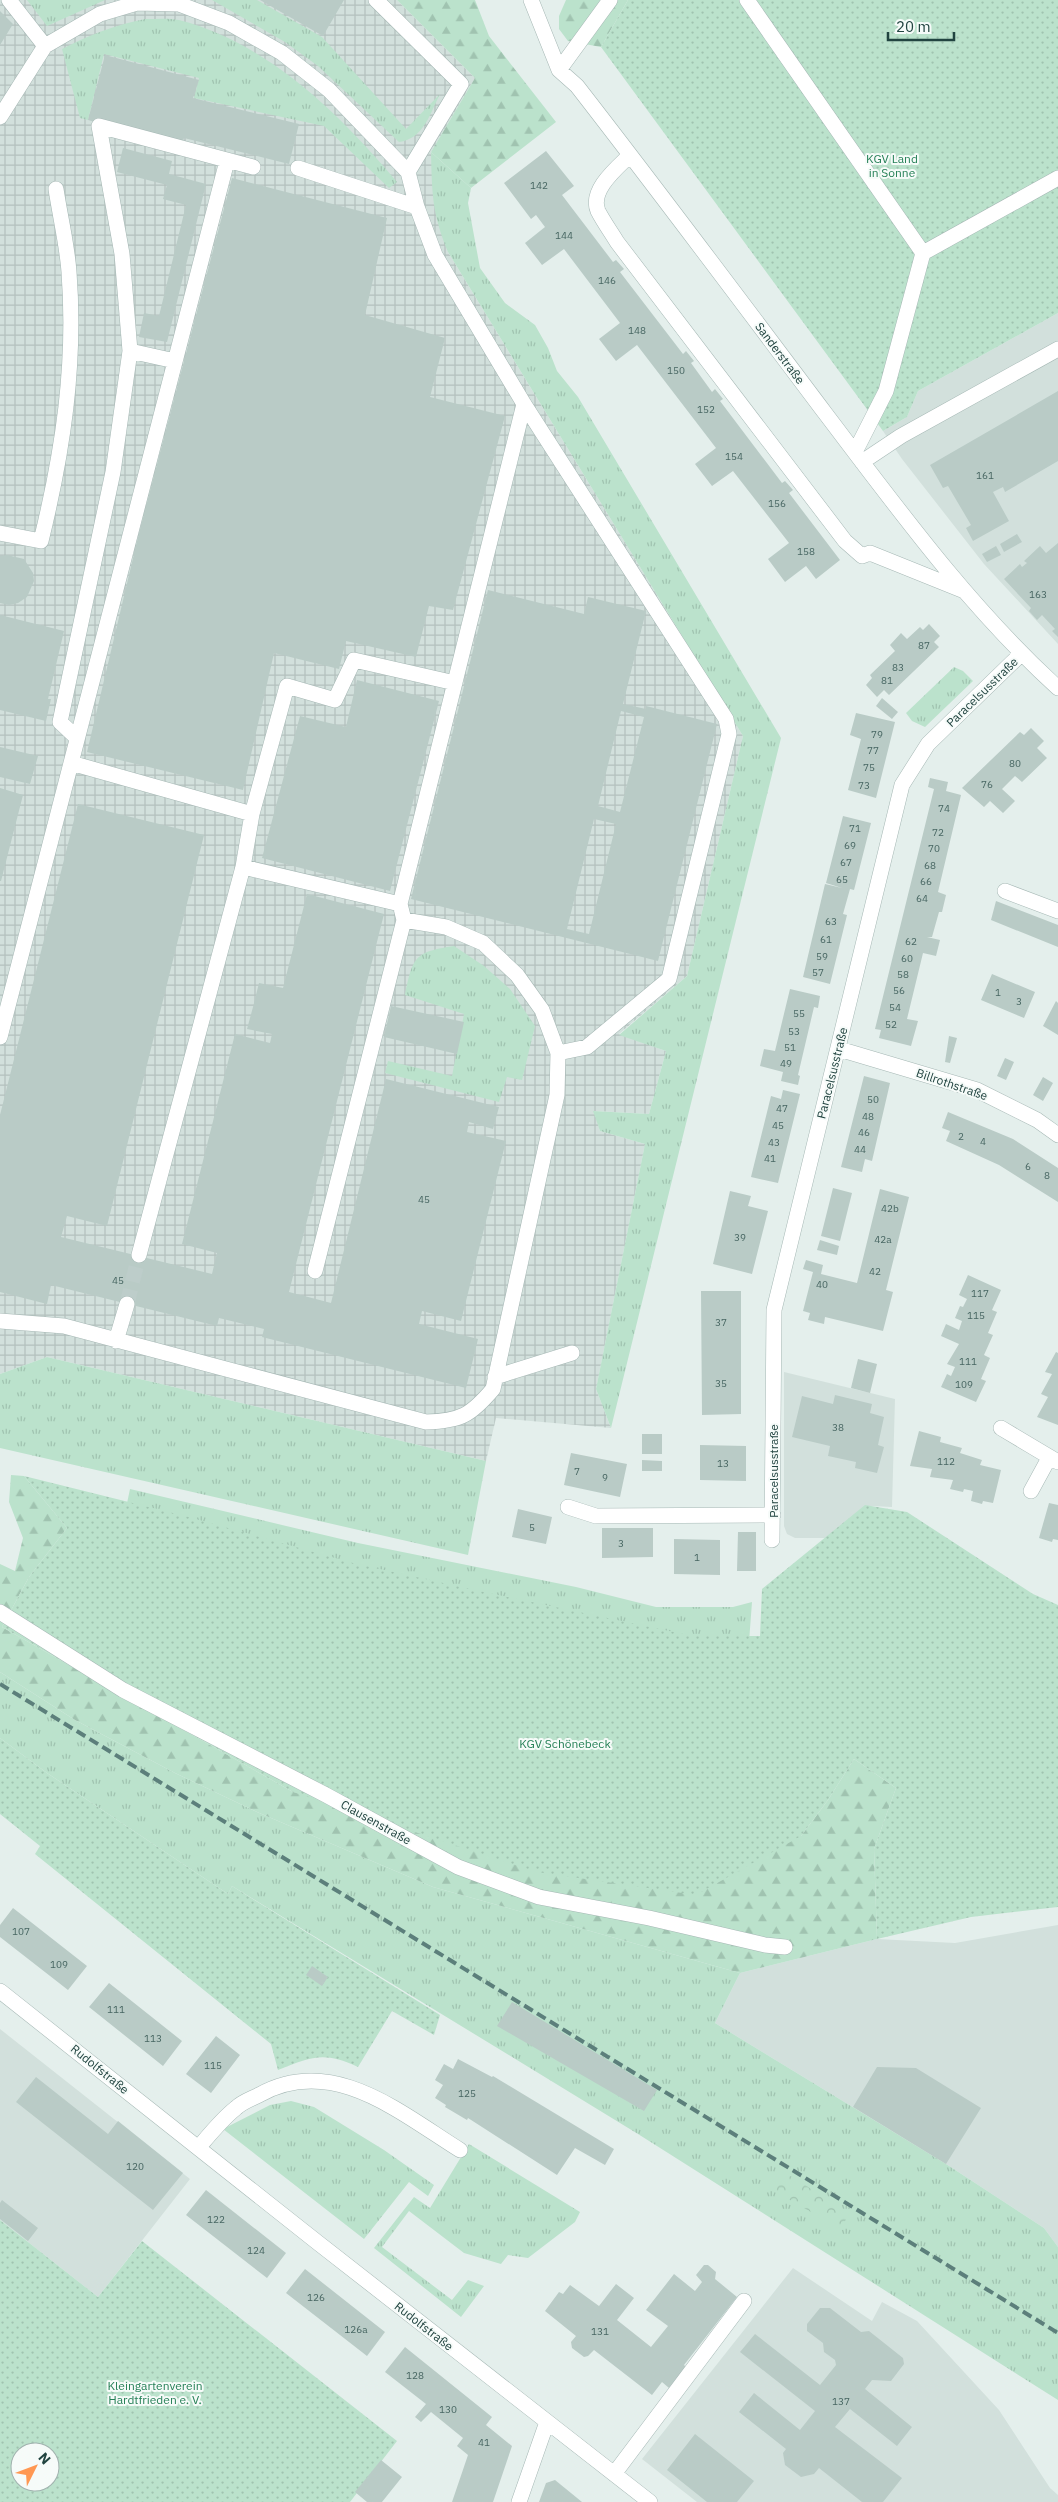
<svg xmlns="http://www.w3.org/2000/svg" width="1058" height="2502" font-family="'IBM Plex Sans',sans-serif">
<defs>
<pattern id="industrial-grid" width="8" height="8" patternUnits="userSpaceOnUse" patternTransform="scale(1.25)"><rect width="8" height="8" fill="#d2e0dc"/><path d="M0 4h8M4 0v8" fill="none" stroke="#b4c1be"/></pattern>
<pattern id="grass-tufts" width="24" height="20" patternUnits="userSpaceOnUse" patternTransform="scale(1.25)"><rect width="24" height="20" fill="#bbe2cc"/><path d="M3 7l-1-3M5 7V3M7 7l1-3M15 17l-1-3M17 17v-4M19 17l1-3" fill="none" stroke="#a0c3b0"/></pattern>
<pattern id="forest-firs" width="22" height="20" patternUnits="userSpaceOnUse" patternTransform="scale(1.25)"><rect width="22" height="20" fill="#bbe2cc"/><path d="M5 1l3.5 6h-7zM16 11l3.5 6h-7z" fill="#a0c3b0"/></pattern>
<pattern id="park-crowns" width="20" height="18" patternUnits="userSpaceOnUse" patternTransform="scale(1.25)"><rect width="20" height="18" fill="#bbe2cc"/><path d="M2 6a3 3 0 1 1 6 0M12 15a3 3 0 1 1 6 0" fill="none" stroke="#a0c3b0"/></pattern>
<pattern id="garden-dots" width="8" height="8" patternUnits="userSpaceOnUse" patternTransform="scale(1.25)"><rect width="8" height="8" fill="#bbe2cc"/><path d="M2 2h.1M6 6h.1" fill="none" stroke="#a0c3b0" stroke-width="1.8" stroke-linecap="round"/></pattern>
</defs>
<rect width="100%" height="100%" fill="#e4efec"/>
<path fill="#d2e0dc" d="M1058,313V644L984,564L902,459L883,431L907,417L918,391Z
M784,1372L895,1399L892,1507L872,1506L827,1538H795L787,1534L784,1526Z
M1058,1925V2247L1044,2228L946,2164L715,2023L740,1973L877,1939L955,1943Z
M0,2029L190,2179L98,2297L0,2220Z
M793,2268L872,2321L882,2302L917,2321L999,2410L1050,2488L1058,2495V2502H697L642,2459Z"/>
<path fill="url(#industrial-grid)" d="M0,0H397L475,78L431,152L448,252L743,736L687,976L619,1034L666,1051L649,1114L594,1111L600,1131L645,1144L596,1389L611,1428L496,1418L486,1461L47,1357L0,1374Z"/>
<path fill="url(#grass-tufts)" d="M27,0H105L47,26Z
M212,0H257L322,37L406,129L440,94C430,113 424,139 399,142L318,66L285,42Z
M145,19C156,19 169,18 179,20C268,43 340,114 397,182L389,188L324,126L194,98L199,78L104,54L88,120L80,118L62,49C89,35 115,25 145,19Z
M431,152L471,188L468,203L480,268L505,303L535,325L548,348L557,371L578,397L781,738L611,1428L596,1389L645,1144L600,1131L593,1111L649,1114L666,1051L619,1035L687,976L743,736L448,252C432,213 432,194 431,152Z
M954,667L963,671L973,681L925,727L912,721L906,713Z
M454,946L484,966L510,989L535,1026L522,1080L507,1077L499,1102L385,1073L388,1061L452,1076L464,1014L405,995C413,957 414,952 454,946Z
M47,1357L486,1461L468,1555L0,1448V1374Z
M130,1489L358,1543L576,1587L656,1607H733L752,1602L749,1642L648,1638L126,1508Z
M0,1672L75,1720L175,1773L257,1812L433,1887L740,1973L715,2023L946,2164L1044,2228L1058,2247V2400L638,2134L232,1886L228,1894L47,1773L0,1738Z
M291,2101L314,2107L384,2150L434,2185L428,2196L409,2182L364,2239L223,2129L270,2105Z
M469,2144L580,2212L575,2222L528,2258L508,2255L501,2264L464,2253L409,2211L382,2247L452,2300L468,2280L484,2286L461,2317L374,2248L414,2197L430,2208Z"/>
<path fill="url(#forest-firs)" d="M397,0H475L489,36L556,122L471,188L431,152L475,78Z
M566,0H628L601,47L568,41L559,29V16Z
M11,1475L24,1476L67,1528L29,1577L2,1627L293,1792L801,1836L828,1800L854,1759L896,1788L874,1849L877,1939L740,1973L433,1887L257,1812L175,1773L75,1720L0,1672V1564L15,1571L23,1538L9,1502Z"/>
<path fill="url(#park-crowns)" d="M784,2172L850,2213L840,2229L773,2190Z"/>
<path fill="url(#garden-dots)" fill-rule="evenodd" d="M628,0H1058V313L918,391L907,417L883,431L601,47Z
M24,1476L185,1516L353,1563L484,1592L693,1636H760L762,1589L865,1505L907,1512L1033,1594L1058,1605V1907L971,1917L877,1939L874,1849L896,1788L854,1759L828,1800L801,1836L696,1895L537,1872L293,1792L2,1627L29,1577L67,1528Z
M0,1738L47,1773L228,1894L232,1886L440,2015L434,2035L392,2011L358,2067C323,2051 312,2057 278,2070L271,2044L35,1854L40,1846L0,1814Z
M0,2220L98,2297L142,2241L397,2441L350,2502H0ZM20,2452H50V2482H20Z"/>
<path fill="#b9cbc6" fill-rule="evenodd" d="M260,0H344L323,36Z
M0,11L13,24L0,45Z
M105,55L199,80L193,98L299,124L289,164L184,138L182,145L88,120Z
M123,148L172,161L169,174L206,184L167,342L139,337L144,313L159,316L186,205L163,199L167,185L117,172Z
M546,151L574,186L562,195L613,262L616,260L624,269L620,272L683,354L686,351L694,361L691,363L712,392L715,389L723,399L720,401L782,483L785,481L793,490L789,493L840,560L816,579L806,566L785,582L768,559L789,543L733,471L712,486L695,464L716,448L637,345L616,361L599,339L620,323L573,261L564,249L542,265L525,243L545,227L536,215L531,219L504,183Z
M232,178L387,218L365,315L445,338L430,397L505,416L453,610L429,606L416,657L346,641L339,669L274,653L243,790L87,752L139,533Z
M1058,391V461L1005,492L1003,487L993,492L1009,521L973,541L966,528L971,525L948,486L943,488L930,465Z
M1017,534L1022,542L1004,552L1000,544Z
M1058,543V637L1052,631L1055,629L1042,615L1037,620L1029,611L1031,608L1004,579L1020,564L1022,567L1027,563L1024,561L1040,546L1046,553Z
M996,546L1001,555L987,562L982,554Z
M7,555L24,559L33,573L34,581L27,597L18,603L9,605L0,603V556Z
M488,590L584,614L588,597L646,611L623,704L646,709V706L717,724L658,961L411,899ZM621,711L644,717L620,812L598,806ZM594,819L616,824L589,934L567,929Z
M0,615L64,631L48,699H51L46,721L0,710Z
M929,624L940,636L934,642L939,647L889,695L884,690L877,697L866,685L872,678L870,675L895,651L890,645L901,633L907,639L920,627L923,630Z
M357,680L439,701L390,891L262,858L300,716L346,727Z
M882,698L898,712L892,719L876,706Z
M856,713L895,722L876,798L848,790L861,739L850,735Z
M1031,728L1044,741L1037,748L1047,758L1022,782L1015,776L1002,789L1015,801L1003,813L990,801L984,807L962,788L1020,732L1024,735Z
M0,747L38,756L30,784L0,777Z
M930,778L948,782L946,791L961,795L938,892L946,895L942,912H939L932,937H927L940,940L936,956L923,953L907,1019L918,1021L911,1046L879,1038L881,1030L875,1029L934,789L928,787Z
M0,788L23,795L1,881H0Z
M78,804L204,835L107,1226L67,1216L61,1237L212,1274L217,1253L182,1244L235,1034L270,1043L272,1034L247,1029L253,1007L259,983L283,988L307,894L384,914L289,1292L331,1303L386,1079L499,1107L493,1129L469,1122L467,1132L506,1141L461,1321L422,1311L419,1324L478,1339L466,1388L262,1337L264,1329L219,1318L217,1326L51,1285L47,1304L0,1292V1115Z
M843,816L871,823L854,890L850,889L843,914L847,915L830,984L803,977L825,884L842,888L826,883Z
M996,901L1058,925V947L991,920Z
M992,974L1035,992L1024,1018L981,1000Z
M790,989L820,996L818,1008L814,1007L798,1075L800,1076L798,1085L781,1081L783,1072L760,1066L764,1049L775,1051Z
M1056,1001L1058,1003V1035L1043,1026Z
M391,1006L464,1022L457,1054L384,1037Z
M949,1036L957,1038L950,1063L945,1062Z
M1005,1058L1014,1062L1006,1080L997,1076Z
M864,1076L890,1083L872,1161L865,1159L862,1172L841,1167Z
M1043,1077L1053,1083L1043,1101L1033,1095Z
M783,1090L800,1094L778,1183L751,1177L771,1096L781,1099Z
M948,1112L1013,1139L1058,1168V1202L999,1165L946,1141L950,1131L942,1128Z
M833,1188L852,1193L840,1241L821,1236Z
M880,1189L909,1197L886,1290L893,1292L883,1331L825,1317L824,1324L808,1320L810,1313L803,1311L813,1272L803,1269L806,1260L823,1265L821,1274L857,1283Z
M730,1191L751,1196L748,1206L768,1211L752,1274L713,1264Z
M820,1240L839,1246L837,1255L817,1250Z
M968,1275L1001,1290L992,1310L997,1312L988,1333L993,1335L984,1355L990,1358L981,1379L986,1381L976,1402L941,1387L947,1374L951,1376L955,1367L947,1364L959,1344L941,1336L946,1324L959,1330L962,1321L955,1318L960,1306L963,1307L967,1299L959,1295Z
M701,1291H741V1414L702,1415Z
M1056,1352L1058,1353V1425L1037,1417L1048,1397L1041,1394L1052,1374L1045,1372Z
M858,1359L877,1364L870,1393L851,1388Z
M835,1395L872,1404L870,1413L884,1417L878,1445L884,1447L877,1473L855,1468L856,1462L828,1456L830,1446L792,1437L802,1396L833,1404Z
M919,1431L941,1437L940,1442L962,1448L960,1453L982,1460L980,1465L1001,1470L993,1503L983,1501L982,1504L971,1501L973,1491L964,1489L963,1492L950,1489L953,1480L930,1477L932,1469L910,1466Z
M642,1434H662V1454H642Z
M700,1445L746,1446V1481L700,1480Z
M571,1453L627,1464L620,1497L564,1485Z
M642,1460L662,1461V1471H642Z
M1049,1503L1058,1505V1540L1053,1539L1052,1542L1039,1538Z
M518,1509L552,1517L546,1544L512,1537Z
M602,1528H653V1557L602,1558Z
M738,1532H756V1571H737Z
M674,1539L720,1540V1575L674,1574Z
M13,1908L87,1966L68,1990L0,1937V1925Z
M312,1966L328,1977L322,1986L306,1975Z
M109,1983L182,2041L163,2066L89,2007Z
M512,2002L657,2090L644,2111L497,2026Z
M216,2036L240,2055L211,2093L186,2074Z
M458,2059L492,2077L493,2076L614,2149L605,2165L575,2148L557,2175L468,2118L467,2120L445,2107L446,2105L435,2098L443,2085L435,2080L444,2064L453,2069Z
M877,2067L916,2068L981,2108L946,2164L853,2107Z
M36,2077L108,2134L118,2121L183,2173L153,2210L16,2102Z
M206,2190L286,2253L267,2278L186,2215Z
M2,2200L38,2228L28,2241L0,2219V2203Z
M704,2265H708L716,2272L715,2279L737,2297L684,2365L686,2367L669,2388L662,2382L652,2395L594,2350L588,2356L584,2357L572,2348L571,2342L576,2336L545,2311L559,2292L563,2294L570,2285L599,2306L616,2284L634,2298L617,2320L651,2347L668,2326L646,2310L674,2274L695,2291L702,2282L696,2275Z
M305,2269L385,2332L367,2356L286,2293Z
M820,2308H830L861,2332L869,2331L903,2358L904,2364L891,2381L872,2380L865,2389L912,2427L897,2446L850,2409L835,2427L902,2478L883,2502H862L819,2468L814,2474L801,2477L785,2465L783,2453L786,2449L739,2412L754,2393L800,2430L815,2411L740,2352L755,2334L820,2385L836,2365L835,2360L824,2352L823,2343L807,2331V2324Z
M405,2347L492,2417L486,2425L512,2446L493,2502H452L468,2455L457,2446L463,2438L431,2412L421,2422L415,2417L426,2404L385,2372Z
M695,2434L754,2481L737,2502H707L667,2470Z
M381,2460L402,2477L382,2502H367L355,2492Z
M555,2480L582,2502H539L546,2483Z"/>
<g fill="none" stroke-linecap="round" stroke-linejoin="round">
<path stroke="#bdcdca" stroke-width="15" stroke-dasharray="15 8" stroke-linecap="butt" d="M127,1304L139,1255"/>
<g stroke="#a6b8b5" stroke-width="16">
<path id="minor" d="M9,0L45,46
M531,0L559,70L577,86C661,194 743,304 825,413C898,509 969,607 1058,688
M747,0L923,253L886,391L855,452
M559,70L610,0
M0,117L45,46L100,14L137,3L179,4L229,23L282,53L329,90L408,172
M630,155C618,167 589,190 598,211C603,221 611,232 617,242L845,541L862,556L870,553L962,590
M298,168L417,207
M923,253L1058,178
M130,351L175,361
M862,462L901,436L1058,349
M0,533L41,541C63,451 76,365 69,272C67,244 60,216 56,189
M77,738L60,722L113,472L130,351L122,254L99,126L253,167
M71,763L252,814
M243,867L400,904
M1005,891L1058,911
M404,920L446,927L483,943L517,975L542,1010L558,1053
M0,1037L227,161
M839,1049L977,1090L1037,1120L1058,1135
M139,1255L243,867L252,814L287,686L335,700L354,660L455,683
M315,1271L404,920L400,904L524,404
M0,1321L64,1326L426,1422C461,1421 471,1415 493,1389L557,1095L558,1053L587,1047L669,979L729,734L726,719L524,404L435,255L417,207L408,172L461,84L376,0
M116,1341L127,1304
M495,1377L572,1353
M1001,1428L1058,1462
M1031,1491L1049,1458
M568,1507L596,1516L773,1515
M772,1540L774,1310L902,785L928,744L1021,654
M0,1612L123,1690L326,1795L458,1867L539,1897L649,1918L765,1945L785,1947
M0,1991L317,2242L650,2502
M199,2147C210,2134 222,2119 236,2108C242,2102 251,2099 259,2095C332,2054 399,2112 460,2150
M614,2474L744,2301
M519,2502L547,2422"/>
</g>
<use href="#minor" stroke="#fff" stroke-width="15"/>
<path stroke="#5c7f7b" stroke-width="4" stroke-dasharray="10 5" stroke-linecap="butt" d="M0,1684L1058,2333"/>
</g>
<g text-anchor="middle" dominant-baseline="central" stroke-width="4" stroke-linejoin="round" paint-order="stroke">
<g font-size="10" fill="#476662">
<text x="539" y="185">142</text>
<text x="564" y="235">144</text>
<text x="607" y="280">146</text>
<text x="637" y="330">148</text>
<text x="676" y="370">150</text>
<text x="706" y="409">152</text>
<text x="734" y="456">154</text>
<text x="985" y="475">161</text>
<text x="777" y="503">156</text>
<text x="806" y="551">158</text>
<text x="1038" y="594">163</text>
<text x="924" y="645">87</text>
<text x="898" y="667">83</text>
<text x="887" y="680">81</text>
<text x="877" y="734">79</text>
<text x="873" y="750">77</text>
<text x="1015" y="763">80</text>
<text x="869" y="767">75</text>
<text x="987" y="784">76</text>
<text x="864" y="785">73</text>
<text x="944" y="808">74</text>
<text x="855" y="828">71</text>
<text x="938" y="832">72</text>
<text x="850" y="845">69</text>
<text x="934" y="848">70</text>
<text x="846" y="862">67</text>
<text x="930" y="865">68</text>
<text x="842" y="879">65</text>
<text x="926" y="881">66</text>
<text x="922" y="898">64</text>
<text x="831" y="921">63</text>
<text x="826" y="939">61</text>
<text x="911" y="941">62</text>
<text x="822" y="956">59</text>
<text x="907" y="958">60</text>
<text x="818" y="972">57</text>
<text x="903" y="974">58</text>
<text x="899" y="990">56</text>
<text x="998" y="992">1</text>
<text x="1019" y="1001">3</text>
<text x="895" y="1007">54</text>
<text x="799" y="1013">55</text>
<text x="891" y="1024">52</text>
<text x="794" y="1031">53</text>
<text x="790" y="1047">51</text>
<text x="786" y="1063">49</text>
<text x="873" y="1099">50</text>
<text x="782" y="1108">47</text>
<text x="868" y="1116">48</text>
<text x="778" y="1125">45</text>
<text x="864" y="1132">46</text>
<text x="961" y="1136">2</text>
<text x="983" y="1141">4</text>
<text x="774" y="1142">43</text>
<text x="860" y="1149">44</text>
<text x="770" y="1158">41</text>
<text x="1028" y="1166">6</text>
<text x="1047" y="1175">8</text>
<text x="424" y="1199">45</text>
<text x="890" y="1208">42b</text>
<text x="740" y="1237">39</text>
<text x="883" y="1239">42a</text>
<text x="875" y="1271">42</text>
<text x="118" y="1280">45</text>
<text x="822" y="1284">40</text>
<text x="980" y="1293">117</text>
<text x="976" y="1315">115</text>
<text x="721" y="1322">37</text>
<text x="968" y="1361">111</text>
<text x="721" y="1383">35</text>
<text x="964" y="1384">109</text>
<text x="838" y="1427">38</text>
<text x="946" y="1461">112</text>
<text x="723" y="1463">13</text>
<text x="577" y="1471">7</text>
<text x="605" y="1477">9</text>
<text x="532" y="1527">5</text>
<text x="621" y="1543">3</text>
<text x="697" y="1557">1</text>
<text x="21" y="1931">107</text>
<text x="59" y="1964">109</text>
<text x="116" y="2009">111</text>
<text x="153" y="2038">113</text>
<text x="213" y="2065">115</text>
<text x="467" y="2093">125</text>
<text x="135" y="2166">120</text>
<text x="216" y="2219">122</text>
<text x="256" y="2250">124</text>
<text x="316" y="2297">126</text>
<text x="356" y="2329">126a</text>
<text x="600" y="2331">131</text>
<text x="415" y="2375">128</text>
<text x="841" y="2401">137</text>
<text x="448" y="2409">130</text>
<text x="484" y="2442">41</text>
</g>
<g font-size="12" fill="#268057" stroke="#f6fbf9">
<text x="892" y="158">KGV Land<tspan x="892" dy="14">in Sonne</tspan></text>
<text x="565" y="1743">KGV Schönebeck</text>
<text x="155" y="2385">Kleingartenverein<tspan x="155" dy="14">Hardtfrieden e. V.</tspan></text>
</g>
<g font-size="12" fill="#214440" stroke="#f6fbf9">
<text transform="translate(780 353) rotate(53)">Sanderstraße</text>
<text transform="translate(982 692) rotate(-44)">Paracelsusstraße</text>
<text transform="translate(832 1073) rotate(-76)">Paracelsusstraße</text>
<text transform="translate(952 1084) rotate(19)">Billrothstraße</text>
<text transform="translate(773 1471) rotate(-90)">Paracelsusstraße</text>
<text transform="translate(376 1822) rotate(29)">Clausenstraße</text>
<text transform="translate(100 2069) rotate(39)">Rudolfstraße</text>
<text transform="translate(424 2326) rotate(38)">Rudolfstraße</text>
</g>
</g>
<g transform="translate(35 2467) rotate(48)"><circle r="24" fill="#f6fbf9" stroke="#a1b2af"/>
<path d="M0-4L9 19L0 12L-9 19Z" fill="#ff9853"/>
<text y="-8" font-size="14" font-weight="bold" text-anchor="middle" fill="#214440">N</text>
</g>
<path d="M888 32v8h66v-8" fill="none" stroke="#214440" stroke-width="2.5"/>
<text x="896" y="32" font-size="15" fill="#214440" stroke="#f6fbf9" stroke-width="4" paint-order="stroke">20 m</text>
</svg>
